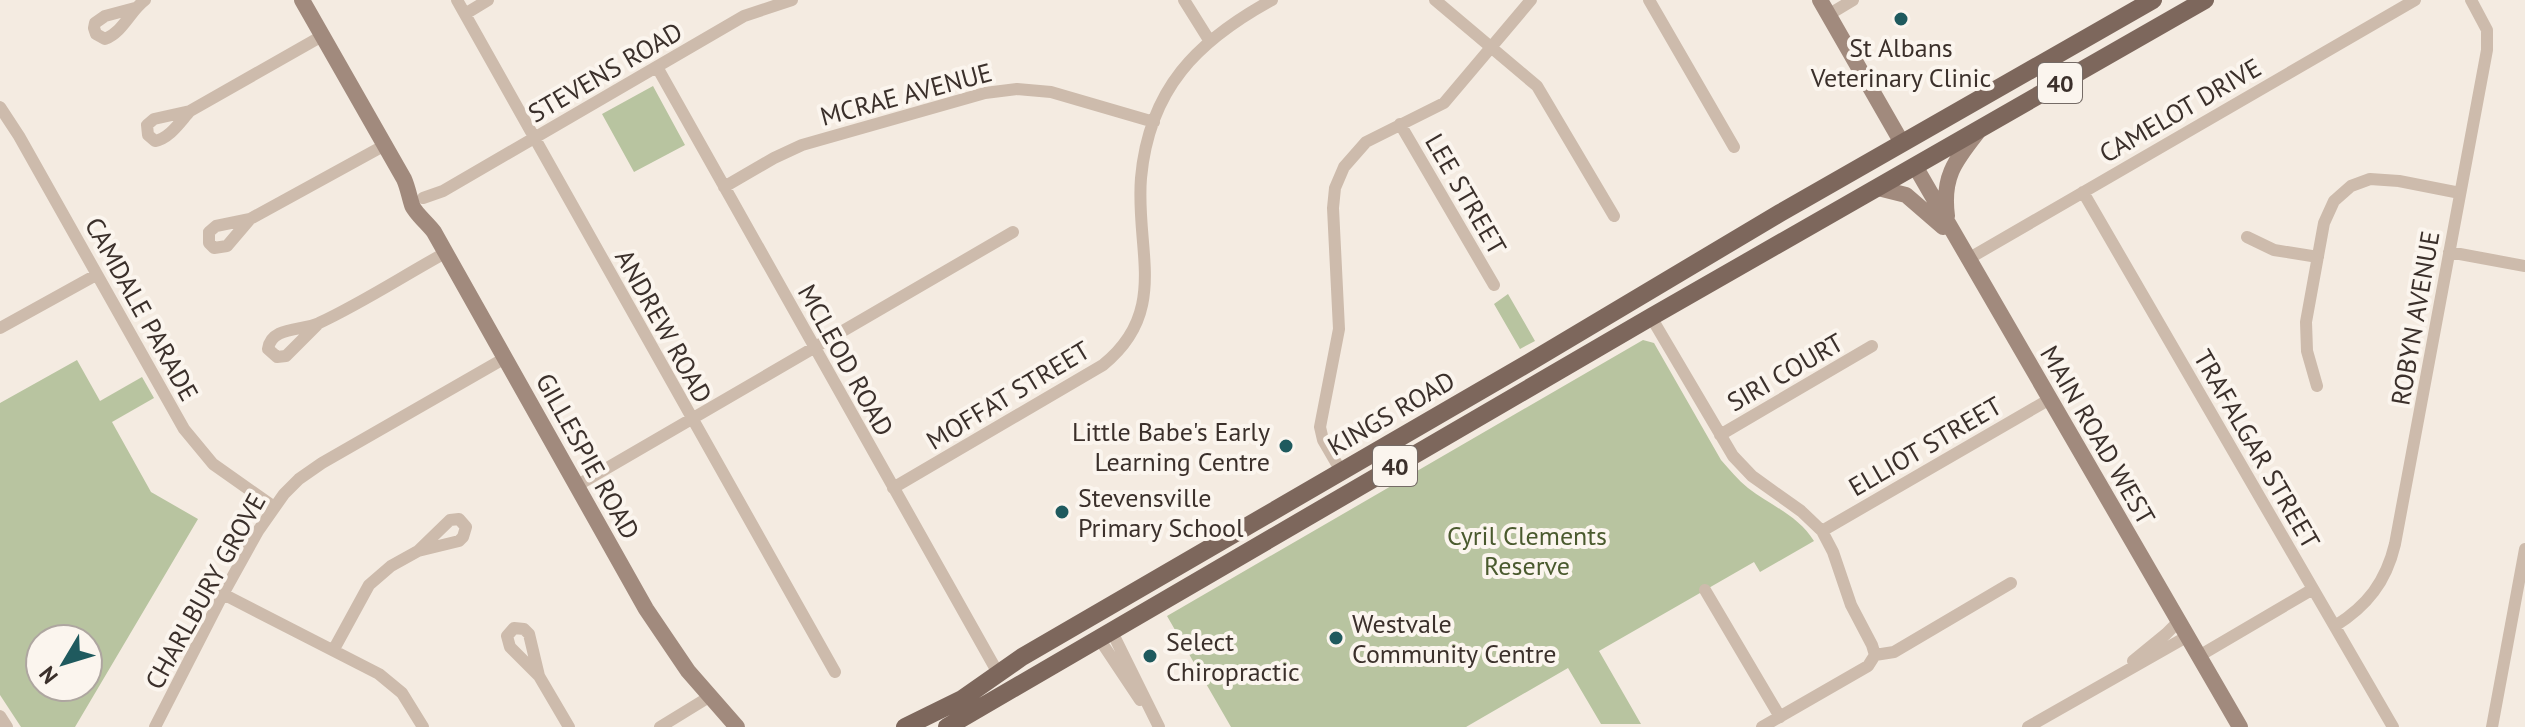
<svg xmlns="http://www.w3.org/2000/svg" width="2525" height="727" font-family="'PT Sans',sans-serif">
<rect width="100%" height="100%" fill="#f4ebe1"/>
<path fill="#b8c4a0" fill-rule="evenodd" d="M653,86L685,145L634,172L602,114Z
M1508,294L1535,341L1520,349L1494,304Z
M1643,340L1654,343L1721,460C1730,470 1738,480 1748,488C1771,506 1798,515 1814,541L1760,572L1754,562L1599,651L1641,724H1601L1568,668L1466,727H1231L1167,616Z
M77,360L100,401L142,377L154,398L112,422L151,492L198,519L75,727H21L0,695V403ZM40,639H88V687H40Z"/>
<g fill="none" stroke-linecap="round" stroke-linejoin="round">
<path stroke="#cdbbac" stroke-width="12" d="M457,0L835,672
M1184,0L1209,40
M1435,0L1537,86L1614,216
M1649,0L1734,147
M135,8L105,16L95,23L94,28L96,34L105,39C123,32 130,11 145,0
M465,14L488,0
M1828,15L1853,0
M657,67L998,673
M0,107L19,136L184,429L213,464L274,507
M190,111C180,122 170,138 155,141L148,135L147,125L154,119L190,111L322,36
M1400,124L1494,285
M724,187L774,158L802,145L985,93L1017,89L1051,92L1154,122
M2083,192L2393,727
M423,198L443,191L744,16L792,0
M250,219L227,246L214,248L209,243V232L216,226L250,219L385,145
M2247,237L2274,250L2318,257
M2449,252L2525,266
M1968,259L2415,0
M1651,317L1733,456L1752,476L1801,511L1822,531L1833,552L1851,605L1872,645L1875,655
M317,325L286,356L277,357L268,349C271,326 303,331 319,323C362,303 403,276 445,253
M0,328L96,275
M2317,386L2307,351L2306,322L2324,223L2334,201L2351,186L2370,179L2399,181L2460,193
M1720,435L1872,346
M1341,471L1323,440L1320,427L1339,329L1333,208L1335,188L1344,167L1366,142L1444,103L1531,0
M578,485L1013,232
M893,488L1103,365C1170,311 1135,249 1141,178C1149,89 1197,41 1272,0
M1822,531L2050,399
M1705,590L1780,717
M223,594L379,674L402,693L423,727
M2335,626C2367,606 2386,582 2395,544L2487,50V30L2471,0
M1112,632L1159,727
M1100,640L1140,700
M334,649L369,585L391,566L418,551L450,520L459,519L466,527L463,537L459,541L418,551
M2199,656L2313,589
M2133,661L2166,634L2179,621
M539,676L529,634L524,629L514,628L507,636L510,647L539,676L569,727
M0,716L7,727
M155,727L223,594L258,531L284,494L299,479L322,463L505,358
M660,727L709,697
M1762,727L1868,666L1875,655L1894,652L2011,583
M2028,727L2188,636
M2492,727L2525,549"/>
<path stroke="#a18a7d" stroke-width="16" d="M302,0L404,179C408,188 409,196 412,205C414,212 429,225 434,232L646,609L688,671L737,727
M1820,0L1902,143
M1915,166L2240,727
M1878,188L1906,195L1943,227
M1947,216C1942,178 1954,162 1977,133"/>
<path stroke="#7d675c" stroke-width="18" d="M905,727L962,699L1022,657L1530,362L1780,213L2153,0
M947,727L1651,317L2205,0"/>
</g>
<g fill="#1f5a5e" stroke="#fbf5ee" stroke-width="3">
<circle cx="1901" cy="19" r="8"/>
<circle cx="1286" cy="446" r="8"/>
<circle cx="1062" cy="512" r="8"/>
<circle cx="1336" cy="638" r="8"/>
<circle cx="1150" cy="656" r="8"/>
</g>
<g text-anchor="middle" dominant-baseline="central" stroke-width="8" stroke-linejoin="round" paint-order="stroke">
<g fill="#fbf5ee" stroke="#756b66" stroke-width="2">
<rect x="2038" y="63" width="44" height="40" rx="6"/>
<rect x="1373" y="446" width="44" height="40" rx="6"/>
</g>
<g font-size="24" font-weight="bold" fill="#3b302b">
<text x="2060" y="83">40</text>
<text x="1395" y="466">40</text>
</g>
<g font-size="26" fill="#3b302b" stroke="#fbf5ee" text-anchor="start">
<text x="1901" y="47" text-anchor="middle">St Albans<tspan x="1901" dy="30">Veterinary Clinic</tspan></text>
<text x="1270" y="431" text-anchor="end">Little Babe's Early<tspan x="1270" dy="30">Learning Centre</tspan></text>
<text x="1078" y="497">Stevensville<tspan x="1078" dy="30">Primary School</tspan></text>
<text x="1352" y="623">Westvale<tspan x="1352" dy="30">Community Centre</tspan></text>
<text x="1166" y="641">Select<tspan x="1166" dy="30">Chiropractic</tspan></text>
</g>
<g font-size="26" fill="#3b302b" stroke="#fbf5ee">
<text transform="translate(605 72) rotate(-30)">STEVENS ROAD</text>
<text transform="translate(906 94) rotate(-15)">MCRAE AVENUE</text>
<text transform="translate(2180 110) rotate(-30)">CAMELOT DRIVE</text>
<text transform="translate(1466 194) rotate(60)">LEE STREET</text>
<text transform="translate(142 309) rotate(61)">CAMDALE PARADE</text>
<text transform="translate(2415 318) rotate(-80)">ROBYN AVENUE</text>
<text transform="translate(664 326) rotate(61)">ANDREW ROAD</text>
<text transform="translate(846 360) rotate(61)">MCLEOD ROAD</text>
<text transform="translate(1785 372) rotate(-30)">SIRI COURT</text>
<text transform="translate(1008 395) rotate(-31)">MOFFAT STREET</text>
<text transform="translate(1391 413) rotate(-30)">KINGS ROAD</text>
<text transform="translate(2098 435) rotate(60)">MAIN ROAD WEST</text>
<text transform="translate(1925 446) rotate(-30)">ELLIOT STREET</text>
<text transform="translate(2257 449) rotate(60)">TRAFALGAR STREET</text>
<text transform="translate(588 456) rotate(61)">GILLESPIE ROAD</text>
<text transform="translate(205 591) rotate(-61)">CHARLBURY GROVE</text>
</g>
<g font-size="26" fill="#4a5a2e" stroke="#fbf5ee">
<text x="1527" y="535">Cyril Clements<tspan x="1527" dy="30">Reserve</tspan></text>
</g>
</g>
<g transform="translate(64 663) rotate(232)"><circle r="38" fill="#fbf5ee" stroke="#aea6a0" stroke-width="2"/>
<path d="M0-6L14 30L0 20L-14 30Z" fill="#1f5a5e"/>
<text y="-12" font-size="22" font-weight="bold" text-anchor="middle" fill="#3b302b">N</text>
</g>
</svg>
